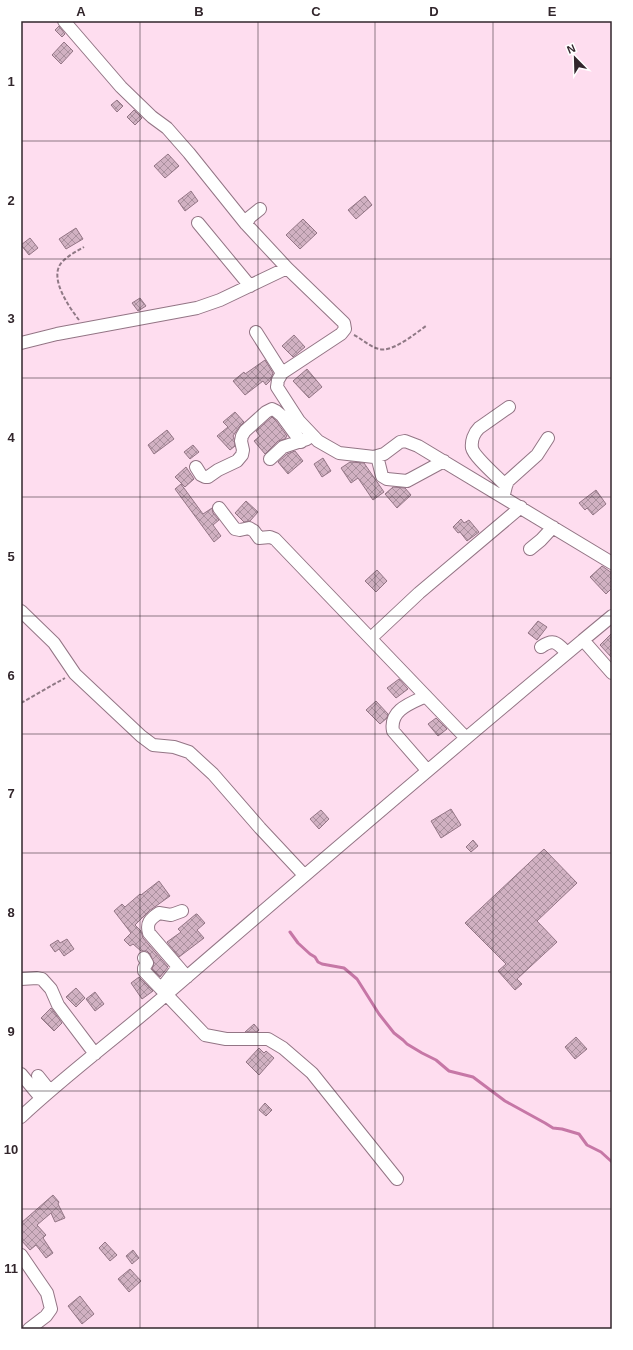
<svg xmlns="http://www.w3.org/2000/svg" width="633" height="1350" font-family="Arial,sans-serif">
<defs>
<pattern id="building-cross-hatch" width="8" height="8" patternUnits="userSpaceOnUse"><rect width="8" height="8" fill="#d1b1c2"/><path d="M0 0l8 8M0 8l8-8" fill="none" stroke="#aa909e"/></pattern>
</defs>
<rect width="100%" height="100%" fill="#feddef"/>
<g fill="none" stroke-linecap="round" stroke-linejoin="round">
<path stroke="#c677a6" stroke-width="3" d="M290,932L298,943L310,954L315,957L318,962L322,964L344,968L357,979L379,1014L394,1033L403,1040L407,1044L422,1053L436,1060L449,1071L473,1077L505,1101L545,1123L553,1128L562,1129L579,1134L587,1145L601,1152L612,1162"/>
</g>
<path fill="url(#building-cross-hatch)" stroke="#937585" d="M59,26L65,34L62,37L55,30Z
M64,42L73,51L61,64L52,55Z
M117,100L123,106L117,112L111,105Z
M134,110L142,118L135,125L127,117Z
M168,154L179,166L165,178L154,166Z
M191,191L198,201L185,211L178,201Z
M365,196L372,205L356,219L348,210Z
M303,219L317,233L300,249L286,235Z
M76,228L83,239L66,249L59,239Z
M30,238L38,248L29,255L21,245Z
M140,298L146,306L138,311L132,303Z
M294,335L305,347L293,357L282,346Z
M265,360L273,373L270,381L266,385L263,381L245,395L233,381L244,372L245,374Z
M307,369L322,387L309,398L293,381Z
M235,412L244,422L239,427L233,436L234,438L235,446L230,450L217,436L228,427L223,422Z
M272,417L276,421L287,436L285,439L278,441L265,454L254,441L260,436L256,431Z
M167,430L174,439L154,454L148,445Z
M193,445L199,452L190,459L184,452Z
M295,451L303,461L288,474L278,462L287,454Z
M323,458L331,471L322,477L314,464Z
M350,462L364,463L384,492L373,500L358,478L351,483L341,468Z
M186,467L194,479L185,487L175,477Z
M181,484L203,514L212,508L213,513L219,520L213,525L221,536L214,542L175,489Z
M393,487L405,488L411,495L397,508L385,494Z
M596,490L606,504L593,515L587,508L585,510L579,503Z
M246,501L258,512L250,521L244,522L235,513Z
M461,519L464,523L469,520L479,532L467,541L460,532L458,533L453,527Z
M602,566L612,573V588L606,594L590,577Z
M377,570L387,581L376,592L365,581Z
M538,621L547,627L537,640L528,633Z
M612,633V658L600,645Z
M399,679L408,689L396,698L387,688Z
M376,701L388,714L387,718L380,724L366,710Z
M436,718L447,729L438,736L428,724Z
M451,809L461,825L441,838L431,821Z
M321,810L329,819L319,829L310,819Z
M473,840L478,846L471,852L466,847Z
M544,849L577,883L537,921L557,942L517,979L522,984L515,990L498,971L506,964L465,923Z
M159,881L170,896L149,911L135,925L141,931L143,938L168,967L160,977L152,969L154,963L150,954L147,951H141L133,944L130,946L124,940L131,933L114,911L122,904L125,907L140,894L141,895Z
M196,914H197L205,923L197,930L204,938L179,957L167,942L181,932L178,929Z
M67,939L74,949L64,956L59,949L55,952L50,945L58,940L60,943Z
M139,977L153,991L142,999L131,983Z
M76,988L85,998L76,1007L66,997Z
M95,992L104,1004L95,1011L86,999Z
M51,1008L62,1023L54,1031L41,1018Z
M254,1024L259,1030L257,1032H245Z
M576,1037L587,1049L575,1059L565,1047Z
M259,1048L264,1053L266,1051L274,1058L259,1075L246,1062Z
M265,1103L272,1110L266,1116L259,1110Z
M53,1195L59,1202L58,1204L65,1218L55,1222L51,1213L37,1225L46,1235L43,1238L53,1253L46,1258L36,1245L30,1250L21,1240V1223Z
M105,1242L117,1255L110,1261L99,1248Z
M133,1250L139,1258L132,1264L126,1256Z
M130,1269L141,1281L129,1292L118,1279Z
M80,1296L94,1314L82,1324L68,1306Z"/>
<g fill="none" stroke-linecap="round" stroke-linejoin="round">
<g stroke="#937585" stroke-width="14">
<path id="minor" d="M64,21L121,87L152,117L167,128L189,153L246,224L287,268
M198,223L250,286
M246,224L250,217L260,209
M256,332L282,373
M21,343L57,334L197,308L220,300L287,268L344,323L345,329L341,334L282,373L278,380L277,387L299,421L318,441L339,453L374,457L384,454L400,442L405,441L418,446L612,563
M377,456L382,476L387,479L407,481L444,461
M270,459L283,447L307,439
M196,467L201,475L205,477H208L218,470L237,461L242,455L243,450L241,441L242,436L245,431L266,412L272,409L276,411L282,416L301,442
M506,486C499,478 474,457 472,448C471,441 474,433 479,428L509,407
M504,494L506,486L508,481L537,455L548,438
M219,508L235,529L240,530L249,528L254,531L259,538L270,537L275,539L466,738
M530,549L541,540L553,527
M21,611L54,643L75,674L141,736L153,745L174,747L189,752L213,774L260,828L304,875
M612,616L583,640L612,673
M371,638L419,593L521,507
M541,647C554,638 557,643 567,653
M426,696C411,703 389,710 393,731L427,770
M182,911L171,915L159,913C150,919 146,923 149,933L187,977
M144,958L147,963L144,968V971L205,1035L226,1039H268L283,1048L312,1073L397,1179
M21,979L37,978L42,979L51,989L58,1005L95,1054
M161,989L178,967
M21,1074L41,1098
M38,1076L50,1091
M21,1117C68,1073 120,1035 168,993C306,874 444,756 583,640
M21,1255L47,1293L51,1309L46,1316L29,1329"/>
</g>
<path stroke="#8f7985" stroke-width="2" stroke-dasharray="4 2" stroke-linecap="butt" d="M79,320C69,307 47,276 63,261C69,255 77,251 84,247
M354,335C362,339 370,347 379,349C392,353 416,333 426,326
M21,703L65,678"/>
<use href="#minor" stroke="#fff" stroke-width="12"/>
</g>
<path fill="none" stroke="#32262c" stroke-width="1" stroke-opacity="0.55" d="M140,21V1329M258,21V1329M375,21V1329M493,21V1329M21,141H612M21,259H612M21,378H612M21,497H612M21,616H612M21,734H612M21,853H612M21,972H612M21,1091H612M21,1209H612"/>
<rect width="633" height="1350" fill="none" stroke="#ffffff" stroke-width="44"/>
<g transform="translate(575 58) rotate(337)" stroke="#ffffff" stroke-width="3" paint-order="stroke">
<path d="M0-3L7 15L0 10L-7 15Z" fill="#32262c"/>
<text y="-6" font-size="11" font-weight="bold" text-anchor="middle" fill="#32262c">N</text>
</g>
<rect x="22" y="22" width="589" height="1306" fill="none" stroke="#32262c" stroke-width="1.5"/>
<g font-size="13" text-anchor="middle" font-weight="bold" fill="#32262c">
<text x="81" y="16">A</text>
<text x="199" y="16">B</text>
<text x="316" y="16">C</text>
<text x="434" y="16">D</text>
<text x="552" y="16">E</text>
<text x="11" y="86">1</text>
<text x="11" y="205">2</text>
<text x="11" y="323">3</text>
<text x="11" y="442">4</text>
<text x="11" y="561">5</text>
<text x="11" y="680">6</text>
<text x="11" y="798">7</text>
<text x="11" y="917">8</text>
<text x="11" y="1036">9</text>
<text x="11" y="1154">10</text>
<text x="11" y="1273">11</text>
</g>
</svg>
